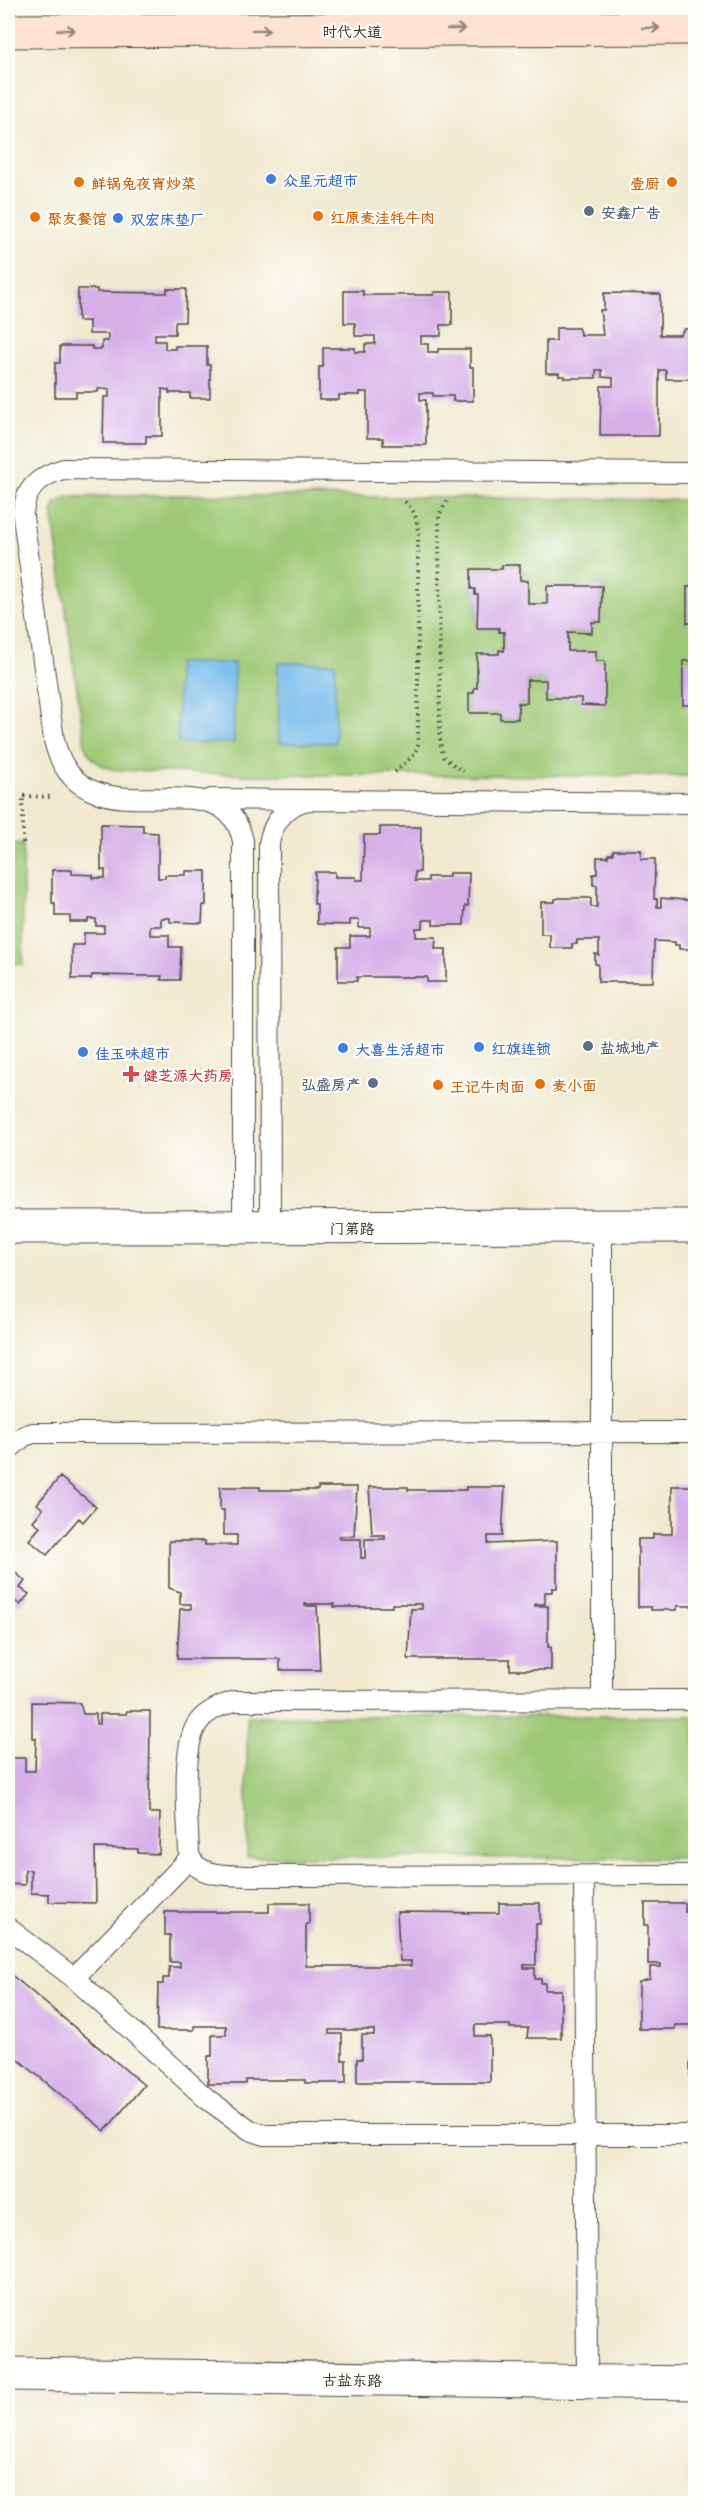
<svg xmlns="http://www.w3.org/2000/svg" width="703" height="2511" font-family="'Playpen Sans','LXGW WenKai TC',sans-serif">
<rect width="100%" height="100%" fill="#fdfcf7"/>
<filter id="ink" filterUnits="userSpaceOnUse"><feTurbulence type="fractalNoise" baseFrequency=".0167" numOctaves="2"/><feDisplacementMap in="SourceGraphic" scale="12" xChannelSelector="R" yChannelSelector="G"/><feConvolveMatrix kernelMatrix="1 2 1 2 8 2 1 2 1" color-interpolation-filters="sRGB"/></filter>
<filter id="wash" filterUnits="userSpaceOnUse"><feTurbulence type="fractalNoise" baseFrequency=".008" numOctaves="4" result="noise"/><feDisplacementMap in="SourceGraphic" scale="24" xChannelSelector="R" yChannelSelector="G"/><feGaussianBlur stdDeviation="1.35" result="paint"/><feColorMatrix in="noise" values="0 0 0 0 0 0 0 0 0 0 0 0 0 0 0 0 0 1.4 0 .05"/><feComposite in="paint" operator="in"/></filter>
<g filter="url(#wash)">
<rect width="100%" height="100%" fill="#f1e9d0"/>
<path fill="#9dc875" stroke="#647a50" stroke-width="1.5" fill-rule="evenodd" d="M182,495L695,500V587H687L695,623V661L683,662V705H695V776L248,775L118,770C103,768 89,760 85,745L52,512L55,504L67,497ZM503,565H520V580L528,581V604H547V586H602L601,622H592V633L568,632V651H596V661H604V706L581,698H546V680H527V703H518V719H501L500,713H469V693H474V688H477L499,651H504V632H499V628H477L478,595L475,594V589H471L472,569H502Z
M8,844H23V964H8Z
M247,1716H695V1858L247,1857Z"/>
<path fill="#76bbed" stroke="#50738c" stroke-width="1.5" d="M177,663H234V743H178Z
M278,663H335V743H279Z"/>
<g id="blocks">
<path fill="#d6afe9" d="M78,289H97V292L167,293V289H186L185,322H175V334H155V341H165V349H175V346H207V365H210V398H190V393H169V390L162,389V436H146V443H103L104,397H109V389H98V392H76V397H55V363H60V346H92V349H102V341H108V334H89V321H78Z
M344,291H363V295H434V292H452V325H441V336H421V344H428V352H438V349H470V367H473V401H453V396H433V393H420V400H426V445H383V438H367V392H360V395H339V400H319V367H323V348H355V352H365V344H375V336H355V323H344Z
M604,293L660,294V335H680L684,329H696V379H666V370H659V436H600L601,386H613V378L602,377V370H596V378H564L565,376H559V373H546V341H556V328H578L581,335H603L600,310H604Z
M502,565H520V580L528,581V604H547V586H602L601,622H592V633L568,632V651H596V661H605V706L581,705V698H546V680H527V703H518V719H500V713H469V693H474V688H477V654H499V650L504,651V632H499V628H477L478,595H475V589H471V569H502Z
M687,587H696V623H687Z
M683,661H696V705H683Z
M101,824L143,825V832L158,833V878H165V875H186V871H206V905H203L202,923L170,922V918H161V926H150V935H169V947H181L180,980H161L162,976H147L92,975L91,979H72V945H84V933H104V926H96V919H88V922H70V916H55V903H52V870H72V874L93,875V878H105V870H101Z
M380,827H421L420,872H415V881H428V877H449V873H469L468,906H465L464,925H433V920H423V928H416V937H436L435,949H446V982H427V977H357V981H338V947H350V936H370V928H359V920H350V925L317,924V904H314L315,872H335V877H356V880H363L364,835H380Z
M613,850H641V859H655L654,899H657V907H661V898L696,901V949H679V945H675V942L654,941L653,982H598V964H595V954L599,955V940H577V944H572V948H550V934H541V902H555V899L560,898H591V907H597V885H593V874H597V857H608V854H613Z
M60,1477L96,1507L83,1522L79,1518L47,1555L29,1540L40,1527L33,1521L43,1509L37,1504Z
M672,1486H696V1606H677V1610H651V1607H638V1539H653V1534H672Z
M220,1487H260V1490H318V1487H357L354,1536H339V1539H361V1558H365V1539H385V1535H372L369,1487H408V1490H466V1487H505L502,1536H488V1544L557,1541V1588H552V1592H545V1604H535V1606H548V1647H551V1670H510V1659H408L411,1609H422V1604H392V1607H334V1604H305V1606H317L320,1670H280V1659H177L180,1609H191V1604H180V1592L169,1588V1541H205V1545H237V1535H224V1510H220Z
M8,1566L25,1581L20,1588L29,1594L20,1605L8,1595Z
M32,1702L80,1703L83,1714H96V1724H100V1714H126L127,1711H150L149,1813H160L159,1854L138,1853V1849L95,1848L96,1903L49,1902V1894L31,1893V1870H25V1885L8,1884V1758H25V1771H35L36,1738H32Z
M269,1903H309V1924H306V1966H411V1961H400L397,1912L499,1913V1903H540V1924H536V1965H524V1968H535V1979H541V1983H545V1990H561V2038H527L528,2028H510V2025H475V2036H490V2082H357V2059H362V2035H374V2030H329V2034H342V2060H346V2083H305V2080H246V2084H208V2056H212V2035H226V2026H194V2030H157L158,1984H163V1978H169V1967H180V1962H170V1935H165V1912H269Z
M645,1903H685V1912H696V2025H675V2029H639V1982L650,1979V1967H661V1964H648V1925H645Z
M8,1972L144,2085L105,2131L8,2051Z
M690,2060H696V2082H690Z"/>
</g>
</g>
<g filter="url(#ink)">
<use href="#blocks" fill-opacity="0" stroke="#494844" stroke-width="1.5"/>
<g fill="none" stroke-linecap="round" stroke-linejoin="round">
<g stroke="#494844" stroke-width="22">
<path id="service" d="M211,799L304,800
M602,1226V1700
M243,1227V841C224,749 80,853 54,740L23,517C23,490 39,476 63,469L696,473
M270,1227L269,844C272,823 287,803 309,800L696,803
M8,1450L24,1436L33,1433L696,1432
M696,1700L235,1701C221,1705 203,1713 196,1726C181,1753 188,1821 189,1853C194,1878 230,1875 250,1876L696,1875
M584,1876L587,2382
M8,1928L74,1978L207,2099L250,2130L265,2135H696
M74,1978L190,1858"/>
</g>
<g stroke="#494844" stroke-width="35">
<path id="minor" d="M8,1227L696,1226
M8,2374L696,2383"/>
</g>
<g stroke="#494844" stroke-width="35">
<path id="secondary" d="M8,31L696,28"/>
</g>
<path stroke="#494844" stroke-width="4" stroke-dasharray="1.5 4.5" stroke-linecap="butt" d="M447,501L439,515L440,743L444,757L463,772
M395,772L415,754L418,746V533C417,518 415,510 403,500
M23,843V796L53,797"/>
<use href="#service" stroke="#fff" stroke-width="20"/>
<use href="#minor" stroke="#fff" stroke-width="33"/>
<use href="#secondary" stroke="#fee3d2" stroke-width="33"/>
</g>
<defs><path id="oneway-shaft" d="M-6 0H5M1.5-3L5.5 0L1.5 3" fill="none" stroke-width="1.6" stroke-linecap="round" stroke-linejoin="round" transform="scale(1.5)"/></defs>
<g stroke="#94877e">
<use href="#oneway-shaft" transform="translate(651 28)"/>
<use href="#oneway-shaft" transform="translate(456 29)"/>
<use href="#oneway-shaft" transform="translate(66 30)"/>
<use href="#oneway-shaft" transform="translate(261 30)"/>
</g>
</g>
<g fill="#3f7fe0" stroke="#fdfcf7" stroke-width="2">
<circle cx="271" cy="179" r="6"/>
<circle cx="118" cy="218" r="6"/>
<circle cx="479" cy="1047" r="6"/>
<circle cx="343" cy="1048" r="6"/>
<circle cx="83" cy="1052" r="6"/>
</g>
<g fill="#e8710a" stroke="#fdfcf7" stroke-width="2">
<circle cx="79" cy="182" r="6"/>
<circle cx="672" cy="182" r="6"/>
<circle cx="318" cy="216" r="6"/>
<circle cx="35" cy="217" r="6"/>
<circle cx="540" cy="1084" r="6"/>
<circle cx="438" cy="1085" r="6"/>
</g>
<g fill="#5c6f8a" stroke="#fdfcf7" stroke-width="2">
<circle cx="589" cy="211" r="6"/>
<circle cx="588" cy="1046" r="6"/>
<circle cx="373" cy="1083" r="6"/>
</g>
<path fill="#e0444e" stroke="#fdfcf7" stroke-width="2" d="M128 1065h6v6h6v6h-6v6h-6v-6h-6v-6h6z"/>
<g text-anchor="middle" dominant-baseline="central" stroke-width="4.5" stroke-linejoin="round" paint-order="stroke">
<g font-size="15" fill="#2b2b2b" stroke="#fdfcf7">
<text x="352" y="30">时代大道</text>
<text x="352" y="1227">门第路</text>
<text transform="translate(352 2379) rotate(1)">古盐东路</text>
</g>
<g font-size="15" font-weight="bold" fill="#366cbe" stroke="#fdfcf7" text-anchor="start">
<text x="283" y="179">众星元超市</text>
<text x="130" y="218">双宏床垫厂</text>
<text x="491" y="1047">红旗连锁</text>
<text x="355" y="1048">大喜生活超市</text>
<text x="95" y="1052">佳玉味超市</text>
</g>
<g font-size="15" font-weight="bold" fill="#c56008" stroke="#fdfcf7" text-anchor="start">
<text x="91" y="182">鲜锅兔夜宵炒菜</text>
<text x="660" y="182" text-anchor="end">壹厨</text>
<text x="330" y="216">红原麦洼牦牛肉</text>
<text x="47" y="217">聚友餐馆</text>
<text x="552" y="1084">麦小面</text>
<text x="450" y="1085">王记牛肉面</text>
</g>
<g font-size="15" font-weight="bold" fill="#4e5e75" stroke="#fdfcf7" text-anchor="start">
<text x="601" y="211">安鑫广告</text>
<text x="600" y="1046">盐城地产</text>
<text x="361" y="1083" text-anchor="end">弘盛房产</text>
</g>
<g font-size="15" font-weight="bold" fill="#be3a42" stroke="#fdfcf7" text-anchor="start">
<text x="143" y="1074">健芝源大药房</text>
</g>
</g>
<rect width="703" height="2511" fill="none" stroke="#fdfcf7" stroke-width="30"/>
</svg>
